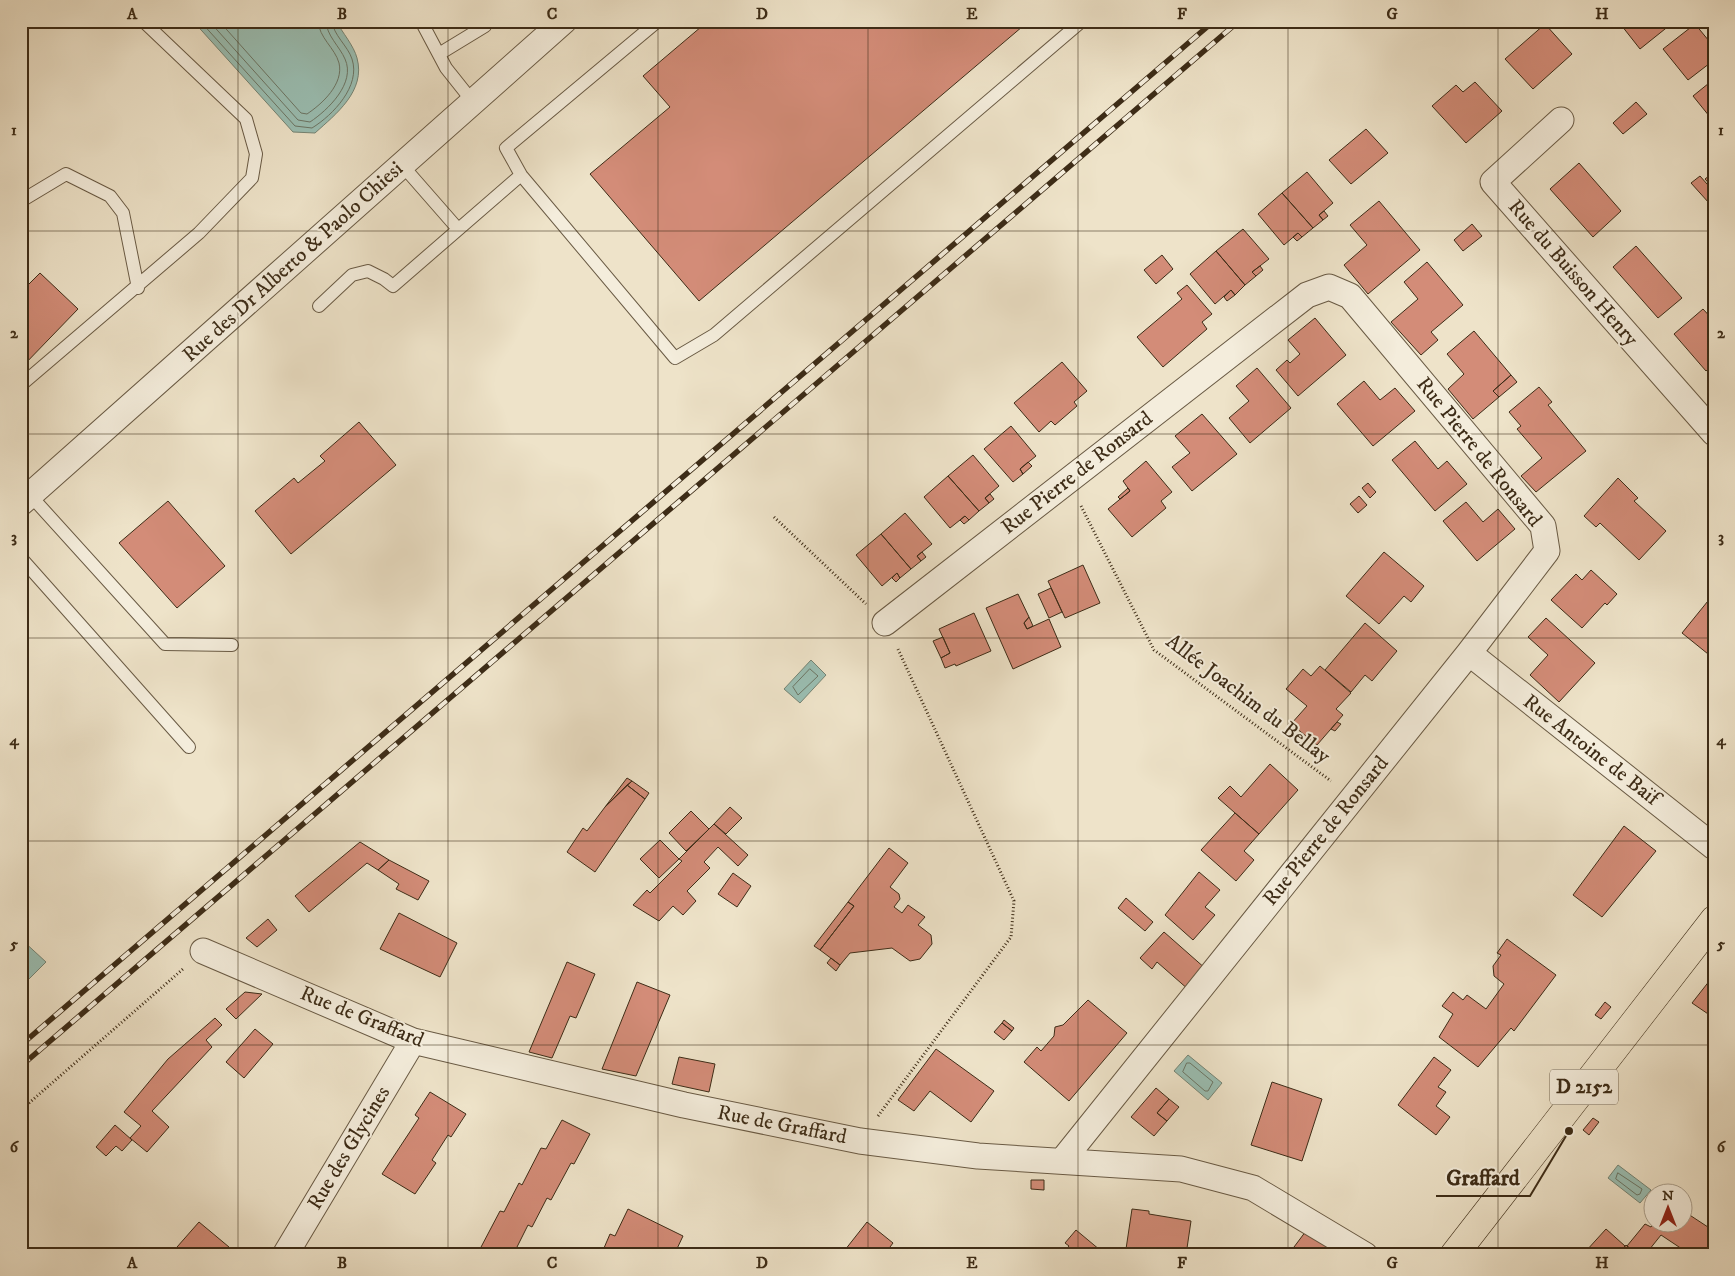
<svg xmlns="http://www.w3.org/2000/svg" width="1735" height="1276" font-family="'IM FELL DW Pica',serif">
<rect width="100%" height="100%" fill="#eee3c9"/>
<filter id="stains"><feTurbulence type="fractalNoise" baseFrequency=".004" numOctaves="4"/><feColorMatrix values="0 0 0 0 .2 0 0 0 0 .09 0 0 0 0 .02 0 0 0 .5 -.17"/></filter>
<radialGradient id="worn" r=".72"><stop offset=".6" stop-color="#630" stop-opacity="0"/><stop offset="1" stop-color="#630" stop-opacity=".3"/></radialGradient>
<path fill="#9abeb2" stroke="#758474" d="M193,21H336C342,32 354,46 357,58C366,91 336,114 315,133L293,132Z
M811,660L826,675L800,703L784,689Z
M21,939L46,962L21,987Z
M1188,1055L1222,1083L1208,1100L1174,1071Z
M1618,1165L1651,1190L1640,1203L1608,1178Z"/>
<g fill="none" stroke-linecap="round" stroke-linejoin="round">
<path stroke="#6c7564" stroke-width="1" d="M200,21L295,126L312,128C333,115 361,86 352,59C348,46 333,35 332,21
M209,21L298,120L310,122C328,110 356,83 345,59C340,47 326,35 326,21
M219,21L301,113L307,114C322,104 344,84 339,63C335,48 319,38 318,21
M810,669L818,676L798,695L793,687Z
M1187,1063H1190L1213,1082L1208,1091H1205L1183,1072Z
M1618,1173L1642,1189L1640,1194L1637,1195L1616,1179Z"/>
</g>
<path fill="#d38c78" stroke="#3d2c17" d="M708,21H1029L699,301L590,174L670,107L643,76Z
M1618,21H1667L1670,25L1640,49Z
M1545,24L1572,54L1533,89L1505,59Z
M1695,24L1714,47V60L1688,80L1663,49Z
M1714,79V122L1693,96Z
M1475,82L1502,111L1466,143L1432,106L1456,85L1463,92Z
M1636,102L1647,114L1623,134L1613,123Z
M1366,129L1388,153L1351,184L1329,160Z
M1579,163L1621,211L1593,237L1550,189Z
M1307,172L1333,203L1319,215L1323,220L1313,228L1282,193Z
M1714,172V189L1705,179Z
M1700,176L1714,192V199L1709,203L1691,183Z
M1282,193L1313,228L1302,237L1298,233L1284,245L1258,214Z
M1379,201L1420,250L1368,294L1344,265L1367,245L1350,225Z
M1324,211L1328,216L1323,220L1319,215Z
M1472,224L1482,236L1463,251L1454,240Z
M1243,229L1269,259L1252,272L1256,276L1245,285L1216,251Z
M1298,233L1302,237L1297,241L1293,237Z
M1636,246L1682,298L1658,318L1613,267Z
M1216,251L1245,285L1235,295L1231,290L1215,304L1190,274Z
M1162,255L1173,269L1156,284L1144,270Z
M1427,262L1463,305L1431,332L1438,340L1421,355L1391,322L1418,299L1404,282Z
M1260,266L1263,270L1256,276L1252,272Z
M40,273L78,309L21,368V292Z
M1187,285L1212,314L1202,322L1207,329L1163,367L1137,337L1182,299L1177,293Z
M1231,290L1235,295L1227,301L1224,297Z
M1703,309L1714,321V364L1706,371L1674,334Z
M1315,318L1346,355L1298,396L1276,370L1287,360L1290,363L1300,354L1288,340Z
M1474,331L1511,375L1493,391L1499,397L1473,419L1448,389L1464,374L1447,354Z
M1062,362L1087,391L1074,402L1077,406L1055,425L1051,421L1039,432L1014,403Z
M1257,368L1291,408L1250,443L1229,418L1249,401L1236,386Z
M1511,375L1517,382L1499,397L1493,391Z
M1364,381L1380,400L1395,388L1415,411L1373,446L1337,404Z
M1539,387L1552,402L1548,405L1586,451L1536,492L1521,476L1542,458L1517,429L1521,426L1509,412Z
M1202,414L1237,454L1192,491L1172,467L1190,453L1175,436Z
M359,422L396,465L291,554L255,511L294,478L298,483L325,461L320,456Z
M1011,426L1036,456L1020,469L1023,474L1013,482L984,449Z
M1415,441L1438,469L1447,461L1467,484L1435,511L1392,460Z
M973,455L999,486L985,498L989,503L979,511L948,476Z
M1146,461L1172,492L1161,501L1166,508L1132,537L1108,509L1130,491L1123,481Z
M1028,462L1032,466L1023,474L1020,469Z
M948,476L979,511L969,520L965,516L950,528L924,497Z
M1618,478L1638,498L1634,501L1666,531L1639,560L1600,523L1596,527L1584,516Z
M1368,483L1376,492L1370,498L1362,488Z
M1128,488L1130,491L1120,499L1118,497Z
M990,494L994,499L989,503L985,498Z
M1359,496L1367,505L1358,513L1350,504Z
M168,501L225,566L177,608L119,543Z
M1466,502L1483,522L1498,509L1515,529L1477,561L1443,521Z
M905,513L932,544L917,556L921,561L911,569L881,534Z
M965,516L969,520L964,524L960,520Z
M881,534L911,569L900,578L897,573L882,586L856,555Z
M922,552L926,557L921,561L917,556Z
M1384,552L1424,586L1411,602L1404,596L1379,624L1346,596Z
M1083,565L1100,603L1065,618L1048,581Z
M1591,570L1617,594L1607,605L1605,603L1582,628L1551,600L1576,574L1582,580Z
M897,573L900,578L896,582L892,578Z
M1051,588L1062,612L1049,618L1038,594Z
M1018,594L1029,617L1024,623L1027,629L1049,619L1061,647L1013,669L986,608Z
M1712,596L1714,597L1713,658L1682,633Z
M974,613L991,651L956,666L955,664L945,668L941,658L950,653L939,629Z
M1029,617L1033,626L1027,629L1024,623Z
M1546,618L1595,663L1559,702L1530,675L1548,655L1528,637Z
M1365,623L1397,651L1372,681L1365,675L1351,692L1325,670Z
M943,637L950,653L941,658L933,641Z
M1320,666L1351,693L1336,709L1343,715L1317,745L1291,724L1307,706L1286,689L1303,669L1311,676Z
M1337,722L1341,724L1335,731L1331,729Z
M1270,764L1298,790L1259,834L1218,798L1230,786L1241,797Z
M627,778L632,781L605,807Z
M632,781L649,793L645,799L627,785Z
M627,785L645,799L595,872L567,852L583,828L587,831L605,807Z
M730,807L742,818L726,834L714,824Z
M691,811L709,829L686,851L669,833Z
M1235,813L1259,834L1244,851L1254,860L1236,881L1201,850Z
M714,824L748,855L738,866L718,847L704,862L710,868L687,891L696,901L683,915L673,906L659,921L633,905L647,890L650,893L682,861L679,859Z
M1624,826L1656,851L1602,917L1573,895Z
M660,840L679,859L659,878L640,859Z
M360,842L389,860L378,870L367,863L309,912L295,896Z
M889,848L908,863L890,887L899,894L900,899L894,907L902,913L908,905L925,917L918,925L931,935L932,944L920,959L910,961L892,948L850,953L840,965L820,950L854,906L848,902Z
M389,860L429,881L418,900L396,889L399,884L378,870Z
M1199,872L1220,890L1205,907L1215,915L1193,940L1165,915Z
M733,873L751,886L737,907L718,894Z
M1126,898L1153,922L1145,931L1118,908Z
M848,902L854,906L820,950L814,946Z
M399,913L457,943L440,977L380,949Z
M268,919L277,930L257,947L246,938Z
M1164,932L1206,969L1189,990L1157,962L1152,969L1140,958Z
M1507,939L1556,975L1514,1031L1511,1028L1478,1067L1439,1037L1453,1014L1442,1006L1453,992L1463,1000L1467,995L1486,1009L1504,984L1494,976L1493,966L1501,955L1497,953Z
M831,958L840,965L836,971L827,963Z
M567,962L595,974L576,1018L570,1016L552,1058L529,1052Z
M1714,975V1018L1692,1003Z
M637,982L670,995L636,1076L602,1069Z
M245,992L262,994L236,1019L226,1009Z
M1088,1000L1127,1033L1069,1101L1024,1062L1037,1047L1041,1051L1054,1036L1055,1027L1063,1025Z
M1605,1002L1611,1007L1601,1019L1595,1015Z
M215,1018L222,1025L206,1040L212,1047L152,1111L169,1127L147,1152L130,1138L141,1126L124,1112L168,1059Z
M1004,1020L1014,1028L1012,1031L1002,1023Z
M1002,1023L1012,1031L1004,1040L994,1032Z
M255,1029L273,1044L244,1078L226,1062Z
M936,1049L994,1091L971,1122L930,1091L914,1111L898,1100Z
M679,1057L715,1064L709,1092L672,1084Z
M1434,1057L1451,1070L1438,1087L1446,1092L1436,1106L1450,1117L1436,1135L1398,1105Z
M1272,1082L1322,1099L1302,1161L1251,1145Z
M1156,1088L1169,1099L1157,1113L1167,1121L1154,1136L1131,1117Z
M430,1092L466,1114L451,1137L448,1135L432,1160L436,1163L415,1194L382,1174L419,1118L415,1115Z
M1169,1099L1179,1107L1167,1121L1157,1113Z
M1593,1118L1599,1122L1589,1135L1583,1130Z
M562,1120L590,1134L574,1164L571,1163L551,1200L547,1198L532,1227L528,1225L513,1255H491L480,1249L500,1211L504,1212L519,1183L522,1185L541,1148L546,1149Z
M115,1125L132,1140L122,1151L116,1146L106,1156L96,1147Z
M1031,1180H1044V1190L1031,1189Z
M628,1209L683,1236L674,1255H601L610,1234L615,1236Z
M1132,1209L1149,1211V1214L1191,1221L1186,1255L1126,1249Z
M1682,1210L1714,1231V1247L1708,1255H1691L1661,1235L1645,1255H1638L1627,1246L1645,1224L1651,1227L1653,1224H1682Z
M199,1222L229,1247L222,1255H170Z
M867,1222L893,1243L884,1255H841Z
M1606,1229L1625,1246L1618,1255H1591L1586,1251Z
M1076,1230L1106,1255H1061L1069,1246L1065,1243Z
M1306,1231L1342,1255H1288Z
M1626,1245L1627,1246L1638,1255H1618Z"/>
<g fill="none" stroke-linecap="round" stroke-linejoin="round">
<g stroke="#695a44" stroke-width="14">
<path id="service" d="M421,21L446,68L473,102
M658,21L506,148L521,175L675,358L714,335L1082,21
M439,54L485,26L482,21
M402,165L458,229
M21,201L66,174L110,196L123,213L138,288
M319,306L352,275L368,271L384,279L393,286L521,175
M21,385L199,233L252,178L256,154L246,119L143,21
M30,495L165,644L232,645
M21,558L189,747"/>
</g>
<g stroke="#695a44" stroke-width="27">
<path id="minor" d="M1561,120L1493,182L1714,433
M21,503L564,21
M885,623L1307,295L1329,287L1350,296L1543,526L1547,551L1469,653L1062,1161
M1469,653L1714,847
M203,951L413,1041L684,1105L860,1141L978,1156L1181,1169L1253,1188L1365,1255
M285,1255L413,1041"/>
</g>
<g stroke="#3d2c17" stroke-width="29">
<path id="primary" d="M1454,1255L1714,920"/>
</g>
<path stroke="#3d2c17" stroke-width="3" stroke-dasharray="1 2.5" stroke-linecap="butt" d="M1081,506L1154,650L1331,781
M774,517L866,604
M21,1110L183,969
M878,1116L1011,937L1014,901L897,647"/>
<use href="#service" stroke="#f4eddc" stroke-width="12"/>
<use href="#minor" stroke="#f4eddc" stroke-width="25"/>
<use href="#primary" stroke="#eee3c9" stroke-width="28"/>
<g stroke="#3d2c17" stroke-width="5.5">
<path id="rail" d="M21,1045L1214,21
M21,1066L1239,21"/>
</g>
<use href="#rail" stroke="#f4eddc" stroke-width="4" stroke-dasharray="11" stroke-linecap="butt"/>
</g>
<path fill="none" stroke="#3d2c17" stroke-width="1" stroke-opacity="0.55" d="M238,21V1255M448,21V1255M658,21V1255M868,21V1255M1078,21V1255M1288,21V1255M1498,21V1255M21,231H1714M21,434H1714M21,638H1714M21,841H1714M21,1045H1714"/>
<g text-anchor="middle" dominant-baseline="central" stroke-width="4" stroke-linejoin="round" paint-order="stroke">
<rect fill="#f4eddc" stroke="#746652" stroke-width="1" x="1550" y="1069.5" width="68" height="35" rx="4"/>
<g font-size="20" font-weight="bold" fill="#3d2c17">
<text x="1584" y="1087">D 2152</text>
</g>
<g font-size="21" fill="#3d2c17" stroke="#f4eddc">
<text transform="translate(293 262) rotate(-42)">Rue des Dr Alberto &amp; Paolo Chiesi</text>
<text transform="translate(1573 273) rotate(49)">Rue du Buisson Henry</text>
<text transform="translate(1479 452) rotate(51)">Rue Pierre de Ronsard</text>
<text transform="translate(1077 473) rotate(-38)">Rue Pierre de Ronsard</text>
<text transform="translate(1248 699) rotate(37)">Allée Joachim du Bellay</text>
<text transform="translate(1591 750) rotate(38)">Rue Antoine de Baïf</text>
<text transform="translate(1326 831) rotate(-51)">Rue Pierre de Ronsard</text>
<text transform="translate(362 1017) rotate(22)">Rue de Graffard</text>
<text transform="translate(782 1125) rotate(11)">Rue de Graffard</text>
<text transform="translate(349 1148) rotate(-59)">Rue des Glycines</text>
</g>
</g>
<path fill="none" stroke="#3d2c17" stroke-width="2" d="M1569 1131L1530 1196H1436"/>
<circle fill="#3d2c17" stroke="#f4eddc" stroke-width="2" cx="1569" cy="1131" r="5"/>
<g font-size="22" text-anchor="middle" font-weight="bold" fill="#3d2c17" stroke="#f4eddc" stroke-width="4" stroke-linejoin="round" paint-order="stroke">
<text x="1483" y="1185">Graffard</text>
</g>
<rect width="1735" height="1276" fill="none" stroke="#eee3c9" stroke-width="55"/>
<g transform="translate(1668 1208)"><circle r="24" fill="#f4eddc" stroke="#aba08d"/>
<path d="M0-4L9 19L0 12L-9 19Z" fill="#8f2418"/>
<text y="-8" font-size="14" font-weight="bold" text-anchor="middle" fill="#3d2c17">N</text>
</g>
<rect x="28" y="28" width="1680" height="1220" fill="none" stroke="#3d2c17" stroke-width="2"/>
<g font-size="16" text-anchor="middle" font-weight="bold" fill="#3d2c17">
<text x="132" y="19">A</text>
<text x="342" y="19">B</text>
<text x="552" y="19">C</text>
<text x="762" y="19">D</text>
<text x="972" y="19">E</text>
<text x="1182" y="19">F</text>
<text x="1392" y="19">G</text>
<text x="1602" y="19">H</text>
<text x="14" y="135">1</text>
<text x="1721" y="135">1</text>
<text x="14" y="338">2</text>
<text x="1721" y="338">2</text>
<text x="14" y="542">3</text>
<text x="1721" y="542">3</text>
<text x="14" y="745">4</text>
<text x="1721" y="745">4</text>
<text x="14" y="949">5</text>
<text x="1721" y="949">5</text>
<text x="14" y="1152">6</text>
<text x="1721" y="1152">6</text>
<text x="132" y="1268">A</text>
<text x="342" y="1268">B</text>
<text x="552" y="1268">C</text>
<text x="762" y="1268">D</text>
<text x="972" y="1268">E</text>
<text x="1182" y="1268">F</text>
<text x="1392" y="1268">G</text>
<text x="1602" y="1268">H</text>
</g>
<rect width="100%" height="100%" filter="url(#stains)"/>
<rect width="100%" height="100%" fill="url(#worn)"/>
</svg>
